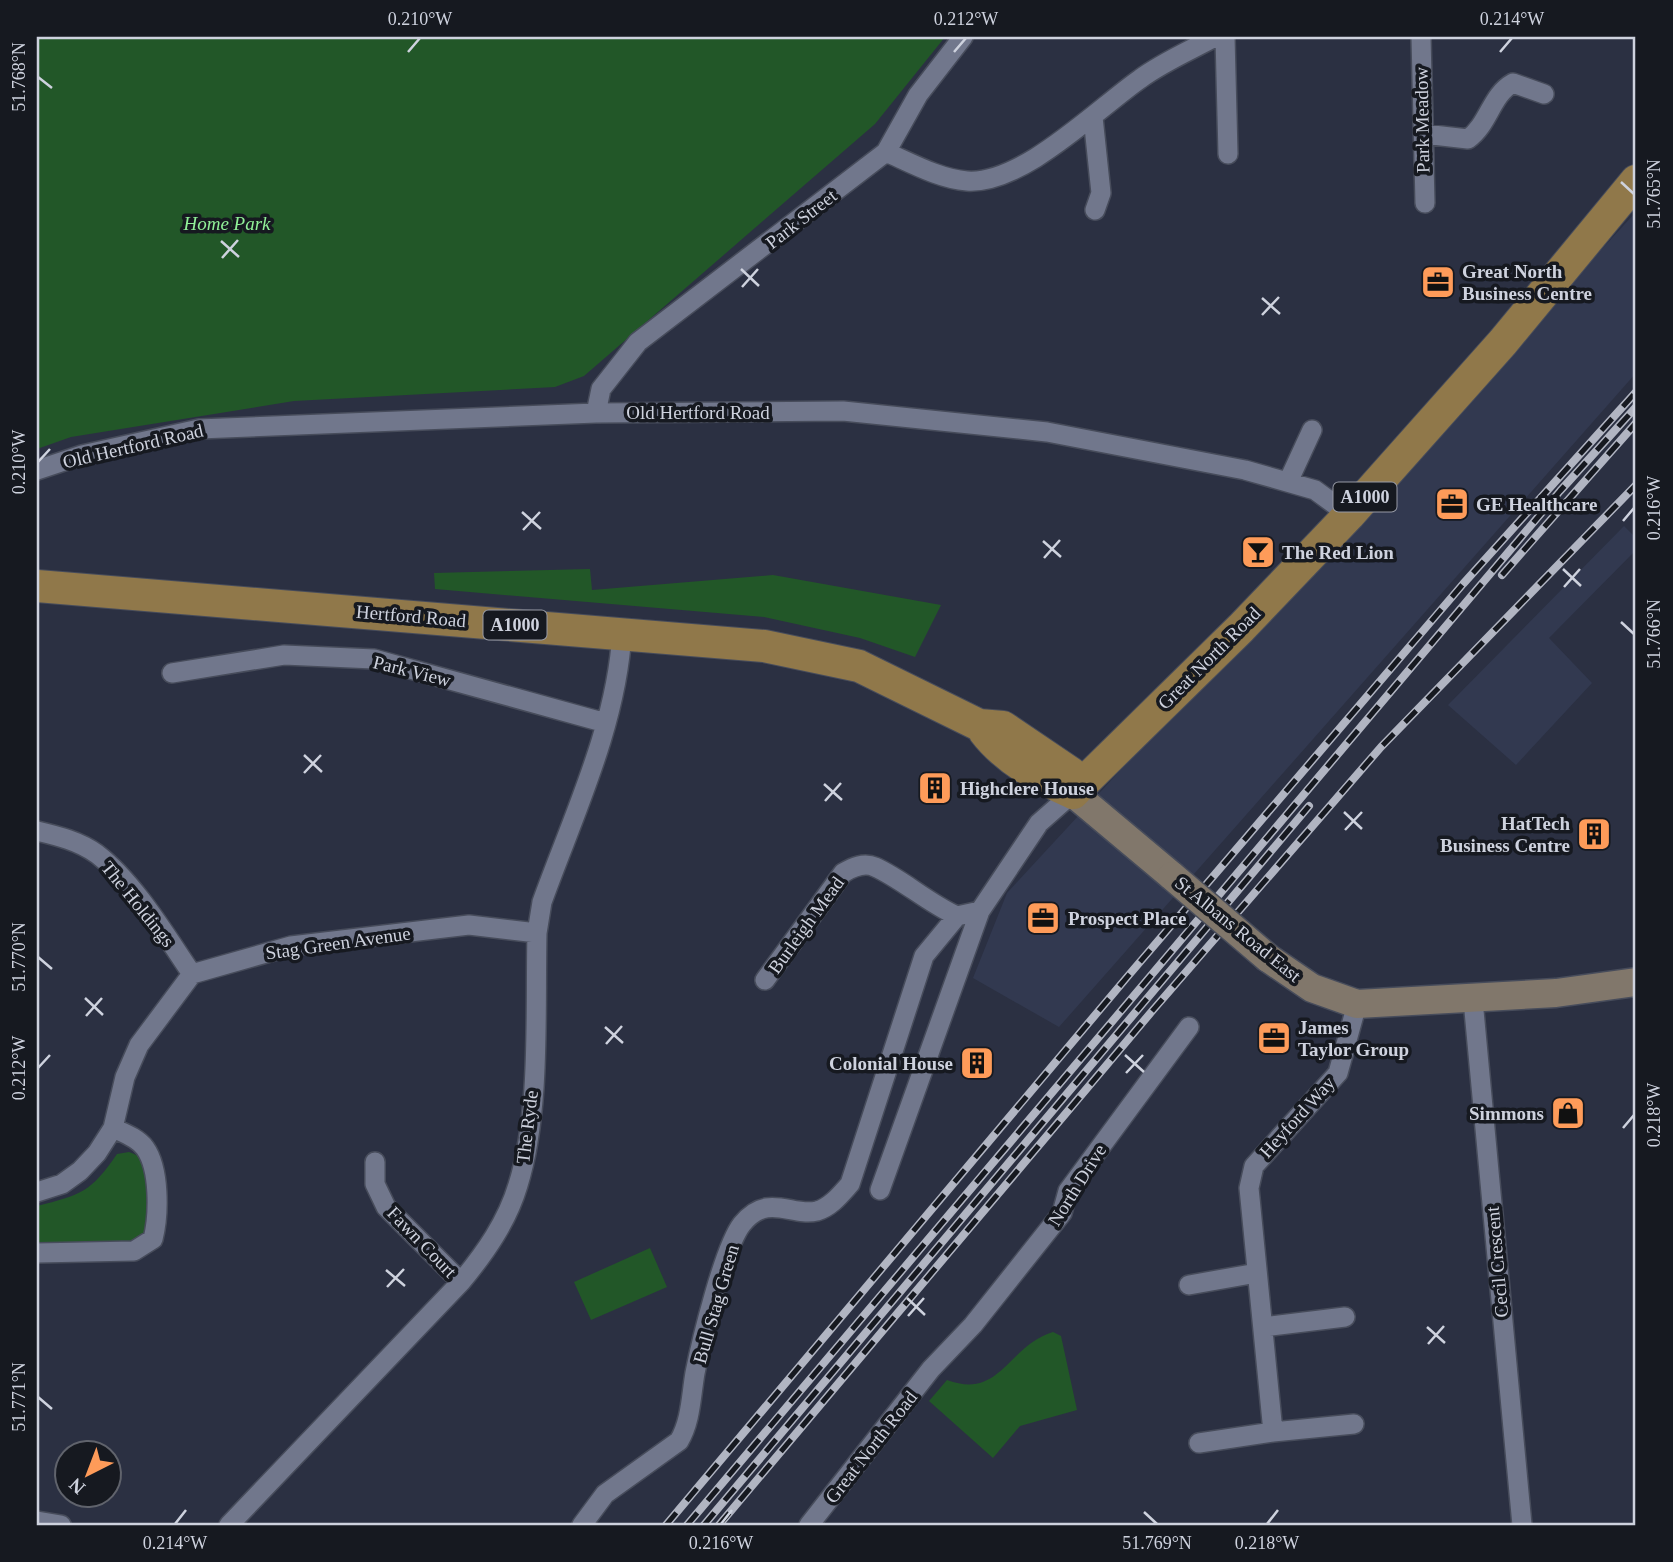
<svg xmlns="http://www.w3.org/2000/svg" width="1673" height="1562" font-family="Georgia,serif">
<rect width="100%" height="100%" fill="#2b3042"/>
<path fill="#323950" d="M1636,212V373L1059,1027L973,978L1007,893Z
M1624,526L1636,538V550L1549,638L1592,683L1516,765L1448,705Z"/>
<path fill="#225728" d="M37,37H945L875,124L584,376L555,387L294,401L71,437L37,449Z
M590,569L592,590L773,575L941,605L915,657L860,638L764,617L435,589L434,573Z
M129,1152C132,1153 137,1155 139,1157C148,1166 151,1227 143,1237C139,1241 133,1242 128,1244L37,1245V1206C81,1195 91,1192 117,1154Z
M650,1248L667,1287L591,1320L574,1282Z
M1053,1332L1061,1336L1077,1410L1020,1426L993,1458L929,1401L947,1380C1001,1400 1007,1346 1053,1332Z"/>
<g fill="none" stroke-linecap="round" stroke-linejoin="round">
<g stroke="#474c5b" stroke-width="22">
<path id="minor" d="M1225,37L1228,154
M1421,37L1425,203
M1093,117L1101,193L1095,210
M1424,134L1468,139C1489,124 1491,95 1513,83L1544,94
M886,152C911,163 940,179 967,181C1022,185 1097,109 1140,79C1163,62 1191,50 1215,37
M596,413L601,389L638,342L886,152L918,95L963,37
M37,470L82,455L199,429L596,413L843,411L1047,432L1245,470L1315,490L1349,515
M1288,482L1312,430
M172,673L284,655L374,659L606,723
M37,831C58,836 79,841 97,854C134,882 166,936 192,974
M765,980L843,873C853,867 864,862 875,867C902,879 928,903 957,916
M1473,1000L1522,1525
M375,1162V1184L386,1207L461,1282
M880,1190L980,911L1039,823L1073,793
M37,1192L62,1184L80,1171L97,1153L113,1128L125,1077L139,1045L192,974L291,946L469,925L537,933
M37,1253L134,1251L153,1239C159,1215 160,1169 145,1148C138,1138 124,1133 113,1128
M1189,1285L1257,1273
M1263,1327L1345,1317
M1273,1432L1354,1424
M1199,1443L1273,1432L1249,1188L1254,1166L1338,1073L1357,1004
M37,1521L61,1525
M229,1525L461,1282C485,1253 507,1222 518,1185C541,1111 535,1011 537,933L542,902C573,816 617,725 622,632
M582,1525L605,1494L679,1441C691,1421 691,1396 695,1373C701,1342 724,1247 742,1224C768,1192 791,1217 817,1211C831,1207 841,1194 850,1184L924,956L957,916L980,911
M809,1525L931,1369L973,1325L1062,1213L1068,1191L1189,1027"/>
</g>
<g stroke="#474c5b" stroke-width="31">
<path id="secondary" d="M1073,793L1172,876
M1268,958L1312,988L1357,1004L1556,993L1636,982"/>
</g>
<g stroke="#474c5b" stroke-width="34">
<path id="primary" d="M37,586L764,646L859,666L979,725L1003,727L1071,773L1073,793
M984,731C1006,760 1040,778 1073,793
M1073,793L1241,628L1349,515L1503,342L1636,181"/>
</g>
<use href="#minor" stroke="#71778c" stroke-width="19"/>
<use href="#secondary" stroke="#81776b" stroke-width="28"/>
<use href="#primary" stroke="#90784a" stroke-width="32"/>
<g stroke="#b1b5c2" stroke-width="8">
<path id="rail" d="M1502,575L1636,423
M666,1525L1128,976L1463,584L1636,392
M687,1525L1560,491L1636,407
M704,1525L1309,806
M719,1525L1153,1010L1381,747L1636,485"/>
</g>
<use href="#rail" stroke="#161920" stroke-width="5" stroke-dasharray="16" stroke-linecap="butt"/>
<g stroke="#474c5b" stroke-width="31" stroke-linecap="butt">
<path id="secondary-bridge" d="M1172,876L1268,958"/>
</g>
<use href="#secondary-bridge" stroke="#81776b" stroke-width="28"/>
</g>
<path fill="none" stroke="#ced2de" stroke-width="2.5" d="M408,52L420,38M954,52L966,38M1500,52L1512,38M38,77L52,88M1621,182L1634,194M221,241L239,257M222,258L238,240M741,269L759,286M742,287L758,269M1262,298L1280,314M1262,315L1279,297M38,462L50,449M522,512L541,529M1623,521L1634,508M523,530L540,512M1043,541L1061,557M1044,558L1060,540M1563,569L1581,586M1564,587L1580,569M1621,622L1634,634M304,755L322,772M304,773L321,755M824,784L842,800M825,801L841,783M1344,812L1362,829M1345,830L1362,812M38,957L52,969M85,998L103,1015M86,1016L102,998M605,1027L623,1043M606,1044L622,1026M1125,1055L1144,1072M38,1068L50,1055M1126,1073L1143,1055M1623,1128L1634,1115M386,1270L405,1286M387,1287L404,1269M907,1298L925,1315M908,1316L924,1298M1427,1327L1445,1343M1428,1344L1444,1326M38,1397L52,1409M1144,1512L1157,1524M175,1524L186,1510M721,1524L732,1510M1267,1524L1278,1510"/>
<defs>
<g id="office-square" transform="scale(1.75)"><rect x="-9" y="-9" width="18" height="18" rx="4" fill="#fe9b59" stroke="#161920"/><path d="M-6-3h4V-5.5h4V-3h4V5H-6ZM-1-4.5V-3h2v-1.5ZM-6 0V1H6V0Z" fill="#111"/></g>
<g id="bar-square" transform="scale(1.75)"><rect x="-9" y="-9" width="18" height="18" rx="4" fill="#fe9b59" stroke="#161920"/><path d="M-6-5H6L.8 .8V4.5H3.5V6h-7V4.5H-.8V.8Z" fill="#111"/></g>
<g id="building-square" transform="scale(1.75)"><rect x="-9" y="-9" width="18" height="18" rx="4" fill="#fe9b59" stroke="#161920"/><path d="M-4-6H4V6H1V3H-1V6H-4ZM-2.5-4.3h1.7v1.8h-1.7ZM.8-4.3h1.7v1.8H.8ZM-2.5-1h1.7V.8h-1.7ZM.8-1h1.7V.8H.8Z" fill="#111"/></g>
<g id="shop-square" transform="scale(1.75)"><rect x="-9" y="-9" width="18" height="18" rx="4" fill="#fe9b59" stroke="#161920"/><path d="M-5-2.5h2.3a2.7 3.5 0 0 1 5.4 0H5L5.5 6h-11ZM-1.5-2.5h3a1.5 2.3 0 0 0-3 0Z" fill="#111"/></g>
</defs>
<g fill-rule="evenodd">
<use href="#office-square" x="1438" y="282"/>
<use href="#office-square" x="1452" y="504"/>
<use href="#bar-square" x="1258" y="552"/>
<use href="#building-square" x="935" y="788"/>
<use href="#building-square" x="1594" y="834"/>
<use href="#office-square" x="1043" y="918"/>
<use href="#office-square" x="1274" y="1038"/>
<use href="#building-square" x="977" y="1063"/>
<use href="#shop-square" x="1568" y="1113"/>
</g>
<g text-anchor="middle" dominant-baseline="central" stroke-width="7" stroke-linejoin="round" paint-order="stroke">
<g fill="#161920" stroke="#979aa5" stroke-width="2">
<rect x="1333.5" y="482.5" width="63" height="29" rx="5"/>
<rect x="483.5" y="610.5" width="63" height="29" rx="5"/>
</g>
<g font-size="18" font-weight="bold" fill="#ced2de">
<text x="1365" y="497">A1000</text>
<text x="515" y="625">A1000</text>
</g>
<g font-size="19" fill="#ced2de" stroke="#161920">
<text transform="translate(1422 120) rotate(-91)">Park Meadow</text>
<text transform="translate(801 219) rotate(-38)">Park Street</text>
<text x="698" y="412">Old Hertford Road</text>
<text transform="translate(133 446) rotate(-13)">Old Hertford Road</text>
<text transform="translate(411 616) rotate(5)">Hertford Road</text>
<text transform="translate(1209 658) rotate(-45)">Great North Road</text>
<text transform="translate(412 671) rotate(14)">Park View</text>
<text transform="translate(138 904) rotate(51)">The Holdings</text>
<text transform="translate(806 925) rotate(-54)">Burleigh Mead</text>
<text transform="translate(1238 929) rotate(39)">St Albans Road East</text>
<text transform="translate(338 943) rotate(-8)">Stag Green Avenue</text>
<text transform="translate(1297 1117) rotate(-48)">Heyford Way</text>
<text transform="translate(527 1127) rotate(-83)">The Ryde</text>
<text transform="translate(1077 1185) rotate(-58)">North Drive</text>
<text transform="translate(422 1242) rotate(46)">Fawn Court</text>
<text transform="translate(1497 1262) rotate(-95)">Cecil Crescent</text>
<text transform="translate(716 1304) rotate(-74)">Bull Stag Green</text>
<text transform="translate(871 1447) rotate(-52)">Great North Road</text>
</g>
<g font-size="19" font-style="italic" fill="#91f198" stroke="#161920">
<text x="227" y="223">Home Park</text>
</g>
<g font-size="19" font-weight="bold" fill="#ced2de" stroke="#161920" text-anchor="start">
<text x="1462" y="271">Great North<tspan x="1462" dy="22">Business Centre</tspan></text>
<text x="1476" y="504">GE Healthcare</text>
<text x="1282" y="552">The Red Lion</text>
<text x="960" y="788">Highclere House</text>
<text x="1570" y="823" text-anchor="end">HatTech<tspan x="1570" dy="22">Business Centre</tspan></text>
<text x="1068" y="918">Prospect Place</text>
<text x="1298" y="1027">James<tspan x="1298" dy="22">Taylor Group</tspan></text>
<text x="953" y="1063" text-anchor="end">Colonial House</text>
<text x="1544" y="1113" text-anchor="end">Simmons</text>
</g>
</g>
<rect width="1673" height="1562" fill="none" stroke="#161920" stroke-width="77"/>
<g transform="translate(88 1474) rotate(222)"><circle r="33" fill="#161920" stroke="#60636c" stroke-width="2"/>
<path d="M0-5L12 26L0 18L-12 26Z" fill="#fe9b59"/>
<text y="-10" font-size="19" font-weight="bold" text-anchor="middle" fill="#ced2de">N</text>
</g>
<rect x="38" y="38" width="1596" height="1486" fill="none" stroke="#ced2de" stroke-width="2.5"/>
<g font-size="18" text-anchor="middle" fill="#ced2de">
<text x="420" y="25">0.210°W</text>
<text x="966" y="25">0.212°W</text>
<text x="1512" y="25">0.214°W</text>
<text transform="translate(19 77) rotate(-90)" y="6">51.768°N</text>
<text transform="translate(1654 194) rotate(-90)" y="6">51.765°N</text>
<text transform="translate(19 462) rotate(-90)" y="6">0.210°W</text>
<text transform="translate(1654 508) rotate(-90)" y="6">0.216°W</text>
<text transform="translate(1654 634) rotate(-90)" y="6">51.766°N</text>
<text transform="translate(19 957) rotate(-90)" y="6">51.770°N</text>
<text transform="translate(19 1068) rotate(-90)" y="6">0.212°W</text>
<text transform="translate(1654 1115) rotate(-90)" y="6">0.218°W</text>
<text transform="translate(19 1397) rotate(-90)" y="6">51.771°N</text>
<text x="175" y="1549">0.214°W</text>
<text x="721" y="1549">0.216°W</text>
<text x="1157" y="1549">51.769°N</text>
<text x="1267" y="1549">0.218°W</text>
</g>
</svg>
